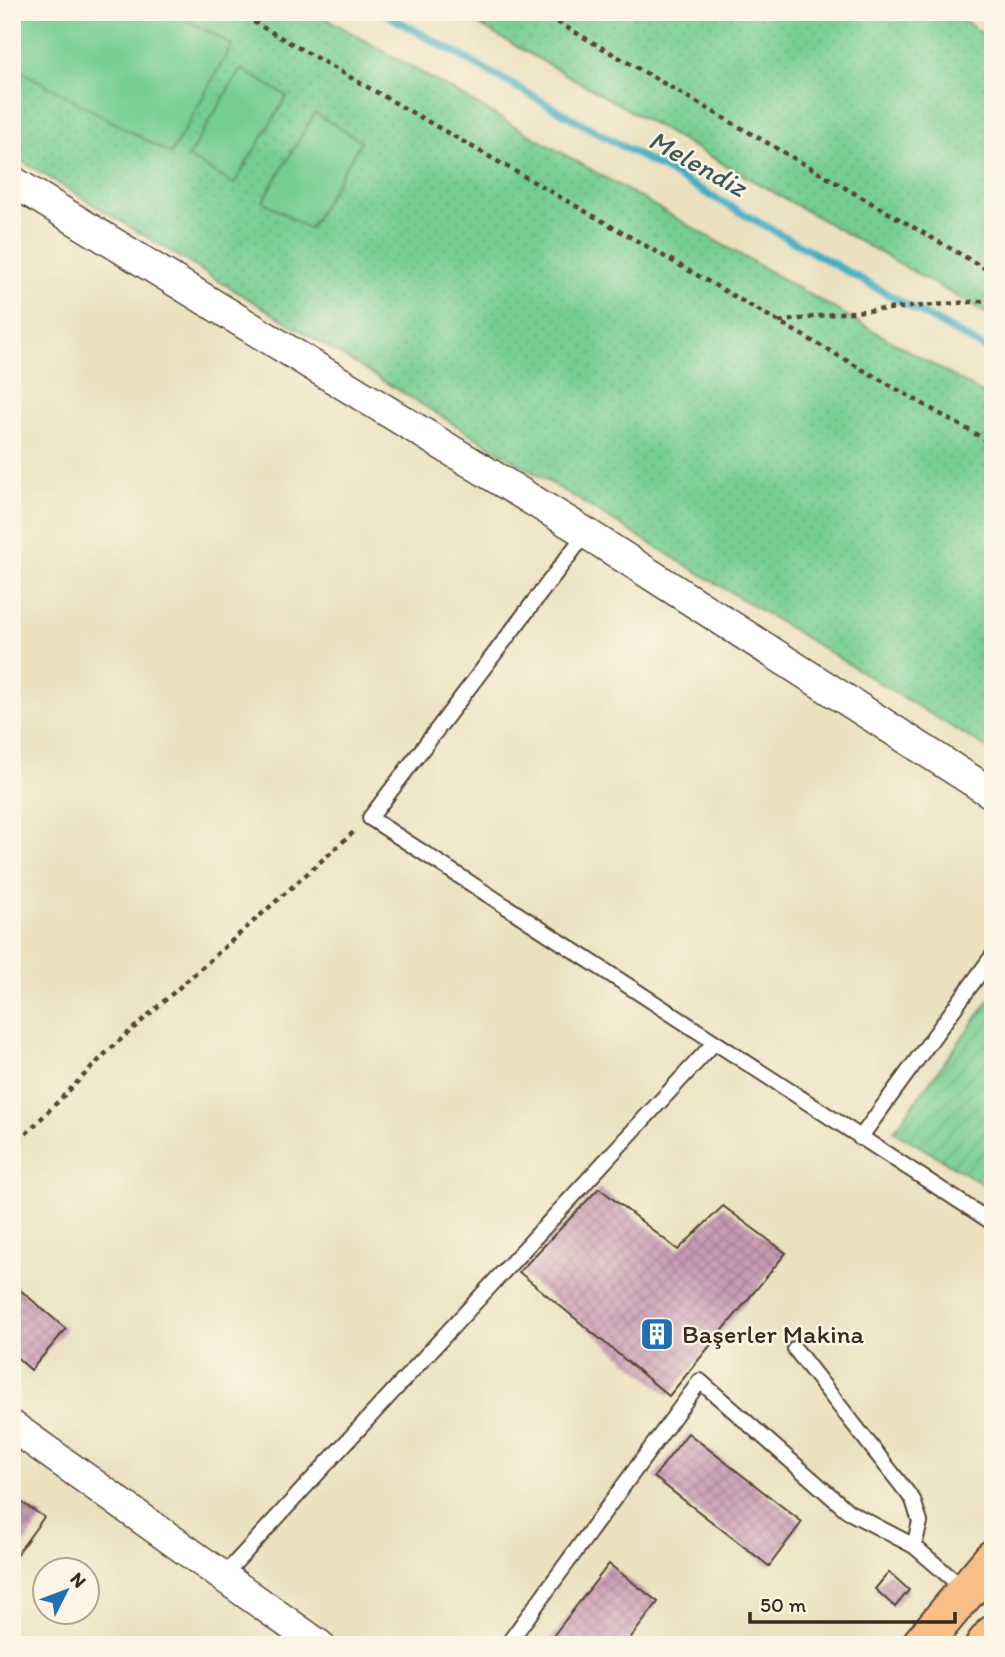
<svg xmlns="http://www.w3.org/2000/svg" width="1005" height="1657" font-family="Itim,sans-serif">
<defs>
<pattern id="grass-dots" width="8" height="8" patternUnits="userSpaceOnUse" patternTransform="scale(1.75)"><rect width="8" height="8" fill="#74cd93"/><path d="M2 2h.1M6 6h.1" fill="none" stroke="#65b07e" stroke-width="1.8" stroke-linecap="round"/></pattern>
<pattern id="garden-furrows" width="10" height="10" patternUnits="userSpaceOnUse" patternTransform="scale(1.75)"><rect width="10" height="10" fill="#74cd93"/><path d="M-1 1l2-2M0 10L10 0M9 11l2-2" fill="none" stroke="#65b07e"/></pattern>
<pattern id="building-cross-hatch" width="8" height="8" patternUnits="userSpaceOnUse" patternTransform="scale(1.75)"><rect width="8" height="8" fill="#c89ab4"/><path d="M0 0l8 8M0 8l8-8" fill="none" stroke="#a47e92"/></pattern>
</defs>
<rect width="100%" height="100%" fill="#fcf5e5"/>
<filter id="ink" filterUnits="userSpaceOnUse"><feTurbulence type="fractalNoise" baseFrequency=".0143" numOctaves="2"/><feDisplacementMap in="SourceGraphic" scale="14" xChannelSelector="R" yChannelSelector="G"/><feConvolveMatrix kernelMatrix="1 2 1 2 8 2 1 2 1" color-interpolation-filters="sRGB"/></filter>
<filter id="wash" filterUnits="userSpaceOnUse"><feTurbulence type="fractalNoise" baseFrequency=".00686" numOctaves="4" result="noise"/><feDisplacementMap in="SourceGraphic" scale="28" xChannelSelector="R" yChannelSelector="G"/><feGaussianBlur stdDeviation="1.57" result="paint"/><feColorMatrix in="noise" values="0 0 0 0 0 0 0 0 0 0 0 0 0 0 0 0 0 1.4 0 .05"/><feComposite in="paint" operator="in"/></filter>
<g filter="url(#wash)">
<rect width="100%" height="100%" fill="#ebe1bf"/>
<path fill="url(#grass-dots)" stroke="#587c58" stroke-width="2" d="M12,12H315L993,399V752L12,155Z
M456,12H953L993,42V317Z"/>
<path fill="url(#garden-furrows)" stroke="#587c58" stroke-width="2" d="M993,995V1190L894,1131Z"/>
<path fill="#74cd93" stroke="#587c58" stroke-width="2" d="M22,12H173L232,45L171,154L12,66V30Z
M241,69L287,96L234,184L188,157Z
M315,113L361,141L309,229L263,201Z"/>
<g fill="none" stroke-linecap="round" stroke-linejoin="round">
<path stroke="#43adc3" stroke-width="8" d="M382,12L993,353"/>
</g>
<g id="blocks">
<path fill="url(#building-cross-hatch)" d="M599,1188L678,1250L723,1206L786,1253L669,1396L519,1272Z
M12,1283L66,1329L31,1370L12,1353Z
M688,1433L802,1522L769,1566L654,1477Z
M12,1496L44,1517L12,1561Z
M609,1564L658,1602L625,1645H546Z
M889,1572L909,1590L895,1607L875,1589Z"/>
</g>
</g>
<g filter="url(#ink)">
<use href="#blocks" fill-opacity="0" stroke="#554536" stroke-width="2"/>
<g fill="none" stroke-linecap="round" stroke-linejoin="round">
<g stroke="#554536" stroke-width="18">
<path id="service" d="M586,533L370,818L993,1223
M860,1138L993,955
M795,1349L913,1500L920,1522L914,1546
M224,1575L714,1043
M507,1645L700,1381L849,1512L914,1546L965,1590"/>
</g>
<g stroke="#554536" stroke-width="33">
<path id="minor" d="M12,181L586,533L993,794
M12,1426L319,1645"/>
</g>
<g stroke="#554536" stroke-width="42">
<path id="primary" d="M921,1645L993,1559
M985,1645L993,1635"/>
</g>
<path stroke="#554536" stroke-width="4.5" stroke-dasharray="5 5" stroke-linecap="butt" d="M236,12L993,444
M540,12L993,273
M779,322L841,313L993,300
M12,1148L108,1051L356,830"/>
<use href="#service" stroke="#fff" stroke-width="14"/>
<use href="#minor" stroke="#fff" stroke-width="30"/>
<use href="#primary" stroke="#f7be87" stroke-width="38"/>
</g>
</g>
<defs>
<g id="building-square" transform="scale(1.75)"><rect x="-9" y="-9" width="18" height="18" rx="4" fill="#1f6fb2" stroke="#fcf5e5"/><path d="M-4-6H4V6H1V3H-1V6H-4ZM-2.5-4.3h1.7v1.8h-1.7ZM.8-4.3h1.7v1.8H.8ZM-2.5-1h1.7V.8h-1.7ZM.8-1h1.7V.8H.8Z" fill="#fff"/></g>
</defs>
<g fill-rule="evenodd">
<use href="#building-square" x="657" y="1334"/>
</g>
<g text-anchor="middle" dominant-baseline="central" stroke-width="5" stroke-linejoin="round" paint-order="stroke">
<g font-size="26" fill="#3b2a1e" stroke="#fcf5e5" text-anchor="start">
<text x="682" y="1334">Başerler Makina</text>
</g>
<g font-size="28" font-style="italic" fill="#3e5858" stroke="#fcf5e5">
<text transform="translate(698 163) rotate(29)">Melendiz</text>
</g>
</g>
<rect width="1005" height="1657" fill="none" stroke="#fcf5e5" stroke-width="42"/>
<g transform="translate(66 1591) rotate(48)"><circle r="33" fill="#fcf5e5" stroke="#afa495" stroke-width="2"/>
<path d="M0-5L12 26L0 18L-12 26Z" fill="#1f6fb2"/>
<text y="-10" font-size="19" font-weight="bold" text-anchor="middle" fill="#3b2a1e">N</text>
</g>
<path d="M750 1612v10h205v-10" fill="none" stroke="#3b2a1e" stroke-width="3.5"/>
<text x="760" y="1612" font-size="21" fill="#3b2a1e" stroke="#fcf5e5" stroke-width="5" paint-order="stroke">50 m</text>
</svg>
